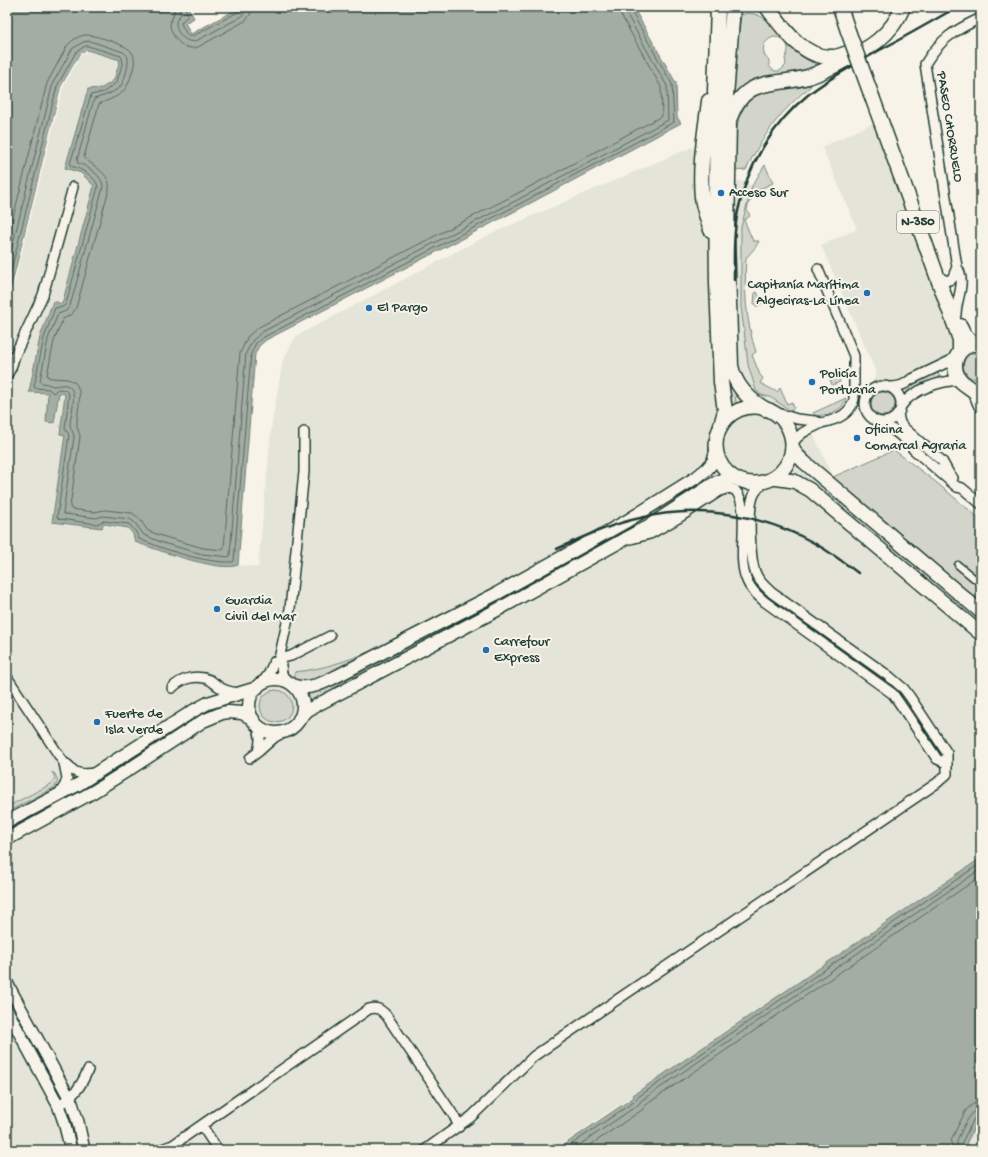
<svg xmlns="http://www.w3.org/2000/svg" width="988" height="1157" font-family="'Gochi Hand',sans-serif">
<rect width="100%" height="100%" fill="#f7f3e8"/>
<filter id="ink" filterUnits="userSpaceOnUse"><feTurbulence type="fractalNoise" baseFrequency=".025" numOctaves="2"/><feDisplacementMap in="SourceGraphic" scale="8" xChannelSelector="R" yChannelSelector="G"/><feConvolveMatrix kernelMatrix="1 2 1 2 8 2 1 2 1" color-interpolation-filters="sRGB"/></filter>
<g filter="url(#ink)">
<path fill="#e5e4d9" d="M87,50L120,60L114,80L102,88L88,90L65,168L81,173L94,186L61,304L53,302L29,392L48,393L46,422H55L59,393L65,394L60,434L65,435L52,522L128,528L133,534L200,563L233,567L238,565L258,567L272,422L283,360L296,336L488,235L692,147L697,156L698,180L741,181L752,186L741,227L746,348L748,365L758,393L764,397H770L791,411L806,418L833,477L981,602V858L553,1150H7V304L61,87L80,54Z
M878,121L957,350L948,358L891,383L885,381L876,382L869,386L875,377L876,372L821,245L857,229L822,147Z
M981,1114V1150H976L965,1144Z"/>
<path fill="#d3d5ca" stroke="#79897f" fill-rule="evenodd" d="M747,13C774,15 779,37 797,52C803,58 811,62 818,66C787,78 756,70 732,97L730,94L741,15ZM774,37C786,37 792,48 785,58L786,65L780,71C773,72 768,68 769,61C760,53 762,40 774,37Z
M811,85V86C782,109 762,136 746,170L734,171V155H736C736,123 736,98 774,90C786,87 799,88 811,85Z
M765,165L773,183L751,193L752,199L749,202L747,210L750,216L744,220L753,241H759L755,248L746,258C744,290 746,322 756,352L752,355L760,375L763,378L760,383L777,392L780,388L787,404L792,402L794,408L791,411L770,397L761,395L756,390L748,365L744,330L741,307V227L752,186Z
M757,292L762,303L758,306H756L754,303L755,293Z
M972,353L981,354V378C964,383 956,360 972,353Z
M938,372L940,378L903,395L899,389Z
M728,375L735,390L736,405L731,407L725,376Z
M838,376L840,382L832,385L830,379Z
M871 404a12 12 0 1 1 24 0a12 12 0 1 1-24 0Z
M846,398C842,413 828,414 816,416L813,413Z
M894,450L937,483L981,520V602L833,477Z
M373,650C354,661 314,688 293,679L295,672C323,669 347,661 373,650Z
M398,652L399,654L307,704L305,695C334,690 371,666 398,652Z
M260 706a16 16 0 1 1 32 0a16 16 0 1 1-32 0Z
M52,772L55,774L58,781L55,787L7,812V807L51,784C55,780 56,778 52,772Z"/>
<path fill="#a4ada3" stroke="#6f8077" d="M7,7H188L194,18L185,23L191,34L237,9L236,7H633L676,83L677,117L681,123L527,205L266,340L259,346L255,354L238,565C220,573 155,549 135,542L133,534L128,528L103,524L102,528L52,522L65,435L60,434L65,394L59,393L54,423L46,422L48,393L29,392L40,337L53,301L62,304L94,186L81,173L65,168L88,89L102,88L114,80L120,60L87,50L80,54L61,87L7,304Z
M981,858V1114L966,1144L976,1150H556L634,1097L633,1095Z"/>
<path fill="#f7f3e8" d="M87,50V52L81,55L63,88L9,304L7,306L61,87L80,54Z"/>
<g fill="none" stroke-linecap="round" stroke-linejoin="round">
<path stroke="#546a60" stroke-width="1" d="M173,7C174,9 174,11 174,13C173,18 170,20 170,25C172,39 185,52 198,47L245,21L250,15L252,7
M179,7L181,14C179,17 176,19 176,23C176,33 186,44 196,41L241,17L245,12L246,7
M185,7L188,16L182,21L181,24L187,35L191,37L238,12L241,7
M7,242L47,83L67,46C71,41 78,36 85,35C93,34 126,45 131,51C135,57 135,62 133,69C126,94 123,94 99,104L84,157C93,167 111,173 109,189L76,308L72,314L63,319L54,341L47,375L48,377C54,379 60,378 67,379C87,383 77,408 77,423C76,428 80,432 80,437L70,507L71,509L94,512L105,510L132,513L139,518L148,531L165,537L203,548L223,550L224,548L240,353L248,336L259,327L520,192L662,116L661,87L621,15L619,7
M7,267L53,83L72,49L83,42L90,41L123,52C126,54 128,56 128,59C129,64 124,83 120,87C112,94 103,96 94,99L77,160L78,163C87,166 103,176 103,187L70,306L66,311L58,314L48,339L40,381L41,383C46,383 50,385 53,386C58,386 61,384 66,385C80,389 70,415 70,425C70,429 74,432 74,437L63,513L65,514L96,518L103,516L130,519L135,523L144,535L163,543L202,554L229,557L230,555L246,353L253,340L262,332L523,197L668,120L667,86L626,13L625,7
M7,287L57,86L76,52L85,46H88L121,56L123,61L117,82L104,92L91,95L70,164L71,166C81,169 96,176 98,187L66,304L63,307L55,308L44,338L34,386L35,388L49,389L53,393L58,389L65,390L69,394L65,429L68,433L69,436L57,517L59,519L97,524L103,521L129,524L136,532L139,539C166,550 204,563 233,562L234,561L251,354L256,343L264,337L525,201L674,122L672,84L631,11L630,7
M563,1150L635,1101L638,1097L981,863
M572,1150L638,1105L642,1100L981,869
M583,1150L642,1110L647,1104L981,876
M952,1150L951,1144L952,1138L966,1110L973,1104L981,1102
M959,1150L957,1145V1140C962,1131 970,1109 981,1108
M968,1150L963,1146L962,1142L976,1115L981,1113"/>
<g stroke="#1f3d34" stroke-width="9">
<path id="pedestrian" d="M958,565L981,584"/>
</g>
<g stroke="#1f3d34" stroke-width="12">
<path id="minor" d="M943,279L946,281L952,279L957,267
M956,315C956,299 967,282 957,267L925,64C940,39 955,30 981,18
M7,375L11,368L15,355L43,295L73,187
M865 404a18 18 0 1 1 36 0a18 18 0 1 1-36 0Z
M891,387C898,387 905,385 910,380L950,361L957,355
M902,405C913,389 941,381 960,380
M771,411L797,419L815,421L821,423
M898,414L900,423L904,428L942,461L951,477L953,478
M882,422L887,425L912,445L913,449L957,487L962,488L981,504
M792,444C800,432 808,430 820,424C822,422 826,422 829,421C841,418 851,412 854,399V356L818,269
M631,539L650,534L680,517L720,491L729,488L735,490C752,508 736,554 746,578C749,588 757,595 765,602L893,694L900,704L937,759L946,763
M7,677L64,763L67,778L65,785L59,794
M287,681C278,672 284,668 279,659L290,609L304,472V432
M261,684L268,675L274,662L279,659L291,656L330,636
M172,688C182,678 197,674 210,680C213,682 215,684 218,686C224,691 231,692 239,693
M256,723C261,734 261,741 258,752L275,737L287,730
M250,758L258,752
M64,763C69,764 70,768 74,771C80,775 88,774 95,773
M58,1105C74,1097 81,1086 88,1070
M202,1126L218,1150
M170,1147L369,1009C377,1007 380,1009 386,1015L454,1116L459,1127
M425,1150L471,1117L534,1056L937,783L947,774V753L910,697L904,689L890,677L772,593C766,587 759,582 756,574C750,562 748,510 753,497C755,490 761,485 766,481"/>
</g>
<g stroke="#1f3d34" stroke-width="14">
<path id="tertiary" d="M7,983L72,1103L78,1122L84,1150
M7,1010L58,1105L64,1122L71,1150
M162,1150L170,1147"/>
</g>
<g stroke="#1f3d34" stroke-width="15">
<path id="secondary" d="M249 706a27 27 0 1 1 54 0a27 27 0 1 1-54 0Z
M295,686C310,690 323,683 337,676L496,594L627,521L697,477L707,469L713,462L716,451
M299,719L308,710L317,705L497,610L650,525L713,484L726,478L737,479
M7,822L79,784L193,711L208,703L257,688
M7,839L93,792L128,770L203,721L222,713L228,712L242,713L253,719"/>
</g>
<g stroke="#1f3d34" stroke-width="16">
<path id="primary" d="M716 445a38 38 0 1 1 76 0a38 38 0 1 1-76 0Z
M792,446L796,454L804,462L981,612
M773,478L794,481L810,490L981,634"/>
</g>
<g stroke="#1f3d34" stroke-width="17">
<path id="trunk" d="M718,7L715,91L717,99L716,195L717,284L721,382L725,411L721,425
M767,7C783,28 803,59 833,57C838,57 844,54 848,53
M840,7L848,31
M871,94L957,331L960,340V351
M709,101C705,133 699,166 702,197C703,208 708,220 711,230
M727,116L726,113V96L733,7
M960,326L964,335L974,344
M967,346C954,353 951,370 961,381C966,386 972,388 976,393C978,397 979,401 981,405
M765,409C748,399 735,385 731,366L727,237L729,120C745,75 771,87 808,77C820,73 830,68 841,62C869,49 891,36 903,7"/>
</g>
<use href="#pedestrian" stroke="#f7f3e8" stroke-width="6"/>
<use href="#minor" stroke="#f7f3e8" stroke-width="9"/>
<use href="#tertiary" stroke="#f7f3e8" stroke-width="11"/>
<use href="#secondary" stroke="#f7f3e8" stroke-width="12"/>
<use href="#primary" stroke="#f7f3e8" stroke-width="13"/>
<use href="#trunk" stroke="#f7f3e8" stroke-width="14"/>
<path stroke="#1f3d34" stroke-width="2.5" d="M734,280C734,257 733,234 738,211C747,166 773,123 809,94C830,77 855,65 878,51C905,37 931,22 957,7
M557,549C584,536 611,524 640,518C699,504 763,514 816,544C831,553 845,563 858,573"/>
<g stroke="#1f3d34" stroke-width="17" stroke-linecap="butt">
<path id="trunk-bridge" d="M848,31L871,94"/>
</g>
<use href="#trunk-bridge" stroke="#f7f3e8" stroke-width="14"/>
</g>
</g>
<g fill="#1f6fb2" stroke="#f7f3e8" stroke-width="1.5">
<circle cx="721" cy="193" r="4"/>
<circle cx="867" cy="293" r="4"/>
<circle cx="369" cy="308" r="4"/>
<circle cx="812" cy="382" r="4"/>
<circle cx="857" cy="438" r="4"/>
<circle cx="217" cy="609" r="4"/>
<circle cx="486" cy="650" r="4"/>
<circle cx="97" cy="722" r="4"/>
</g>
<g text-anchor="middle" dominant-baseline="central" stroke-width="4" stroke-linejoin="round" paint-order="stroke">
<rect fill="#f7f3e8" stroke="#60746a" stroke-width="1" x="897" y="211" width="42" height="22" rx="3"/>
<g font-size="13" font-weight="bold" fill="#1f3d34">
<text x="918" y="222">N-350</text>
</g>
<g font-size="14" fill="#1f3d34" stroke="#f7f3e8">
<text transform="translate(949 127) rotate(81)">PASEO CHORRUELO</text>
</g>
<g font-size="14" fill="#1f3d34" stroke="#f7f3e8" text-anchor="start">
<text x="729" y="193">Acceso Sur</text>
<text x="859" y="285" text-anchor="end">Capitanía Marítima<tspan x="859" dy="16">Algeciras-La Línea</tspan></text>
<text x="377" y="308">El Pargo</text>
<text x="820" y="374">Policía<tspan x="820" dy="16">Portuaria</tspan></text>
<text x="865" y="430">Oficina<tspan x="865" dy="16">Comarcal Agraria</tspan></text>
<text x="225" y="601">Guardia<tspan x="225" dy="16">Civil del Mar</tspan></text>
<text x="494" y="642">Carrefour<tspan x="494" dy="16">Express</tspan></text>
<text x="105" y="714">Fuerte de<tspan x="105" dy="16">Isla Verde</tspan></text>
</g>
</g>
<rect width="988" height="1157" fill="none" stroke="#f7f3e8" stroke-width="24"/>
<rect x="12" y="12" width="964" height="1133" fill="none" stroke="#1f3d34" stroke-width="1.5" filter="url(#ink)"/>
</svg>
